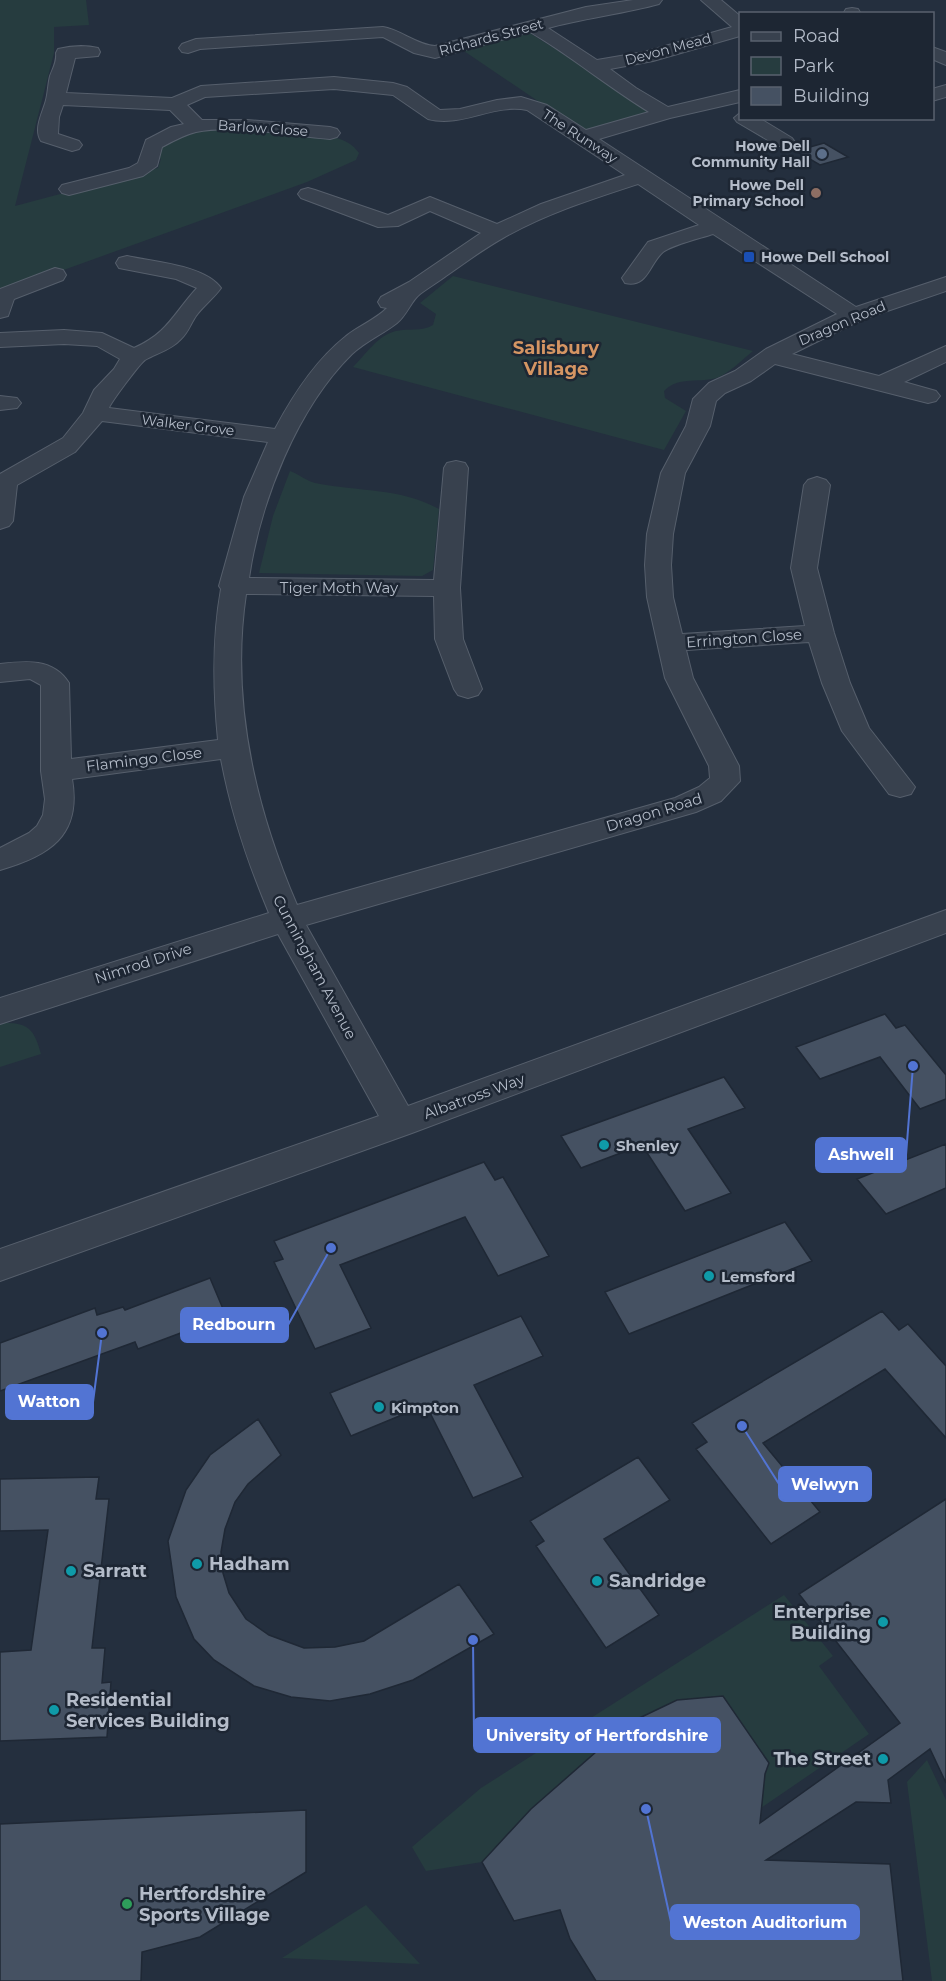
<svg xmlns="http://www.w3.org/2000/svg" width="946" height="1981" font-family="Montserrat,sans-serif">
<rect width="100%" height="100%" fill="#242f3e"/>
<path fill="#263c3f" d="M0,0H86L89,25L54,27V53L15,206L158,168L161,159L155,158L161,142C189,134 219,124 249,128C261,130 272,135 285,135C309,136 343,130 359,153L356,160L307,182L0,293Z
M528,32L655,111L582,131L461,49Z
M453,276L753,351C743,359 730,372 719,377C700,384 680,375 664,391L665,398L686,411L664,450L353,367C366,354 378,335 396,331C409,328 421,332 433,325L436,314L420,303Z
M290,471C298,474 307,481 315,483C358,492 399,487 439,509L433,570L422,576L259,573L273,516Z
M0,1023C28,1022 34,1028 41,1054L0,1067Z
M784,1595L833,1656L819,1666L869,1734L761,1808L765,1774L769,1762L723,1697L677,1700L634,1721L531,1809L482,1862L426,1871L412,1847L481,1788Z
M927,1760L946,1800V1981H932L907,1782Z
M366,1905L420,1964L282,1958Z"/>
<path fill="#455162" stroke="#1f2835" stroke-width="1.5" d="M824,143L848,157L820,165L796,151Z
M885,1014L896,1028L905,1025L946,1075V1099L920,1109L880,1057L820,1079L796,1047Z
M724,1077L745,1108L688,1129L731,1193L685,1211L642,1145L581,1168L561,1136Z
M946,1144V1188L886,1214L857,1179Z
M484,1162L495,1180L503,1177L549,1256L498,1276L465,1217L340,1265L371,1328L315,1349L274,1262L283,1259L274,1241Z
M785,1222L812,1261L629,1334L605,1292Z
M210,1278L226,1316L138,1349L135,1342L0,1391V1343L95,1308L97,1315L123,1307L125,1310Z
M882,1311L899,1330L908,1324L946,1366V1438L885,1369L763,1443L820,1512L771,1544L696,1449L707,1442L692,1423Z
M521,1316L543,1356L474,1385L523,1477L473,1498L426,1405L351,1436L330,1393Z
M258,1419L281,1455L248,1484L235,1502L225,1529L221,1552L223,1573L229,1593L246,1619L269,1635L304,1648L335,1647L364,1641L459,1584L494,1634L413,1680L370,1694L330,1701L291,1697L254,1686L214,1660L194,1639L176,1597L168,1541L186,1490L210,1455Z
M638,1457L670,1500L604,1539L659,1615L606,1648L536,1546L544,1541L530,1521Z
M99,1477L96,1499H109L92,1648H105L102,1683L111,1682L107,1737L0,1741V1652L31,1650L48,1530L0,1531V1479Z
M946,1499V1783L930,1749L888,1780L891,1803L856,1802L766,1860L890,1864L903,1981H596L570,1939L560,1910L514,1921L482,1862L531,1809L629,1723L677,1700L723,1696L769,1763L765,1774L760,1823L900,1723L799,1594Z
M306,1810V1872L200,1937L142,1952L141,1981H0V1824Z"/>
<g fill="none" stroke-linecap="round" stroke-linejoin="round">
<g stroke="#565f6c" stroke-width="2">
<path id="minor" d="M633,0H662L659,4C622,14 585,18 548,28L597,60L644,52L732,27L701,0H721L740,16V36L653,61L610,69L636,88L668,107L740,90V102L670,118L599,139L856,307L946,277V291L861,320L792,354L879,376L946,346V362L904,382L936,391L940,396L936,401L928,403L775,364L751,381L725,393L716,401L710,426L685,473L673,534L671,565L673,597L682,634L805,626L791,568L804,485L808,480L817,477L826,480L830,485L817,568L834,633L850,683L869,728L915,787L911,794L900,797L889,794L842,731L822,683L809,642L686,650L693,678L739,766L740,781L721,801L696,812L306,925L408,1106L946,910V933L412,1133L0,1281V1249L379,1116L278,934L0,1024V998L269,913C248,863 231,813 221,759L72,779C82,836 49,856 0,870V848L29,833L37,826L43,815L45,799L41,771V685L30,679L0,682V664C26,661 53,658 69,683L71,759L218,740C213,689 212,639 221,589L219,586L244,497L268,442L102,421L75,452L17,485L13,521L9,526L0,529V474L63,438L83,413L94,390L114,369L120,359L97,346L64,344L0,347V333L64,330L102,333L134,348C168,333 173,314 197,288L176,279L119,268L116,263L119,258L127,256C153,262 205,265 221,288C214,298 203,306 196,316C191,323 188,333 181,339C171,350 157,353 145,360C141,362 111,402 109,408L275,429C293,395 315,361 345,337C358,326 375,320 387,308L381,307L378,302L381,297L409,282L481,233L430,211L398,226L378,227L301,198L298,194L301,190L308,188L315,190L388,215L430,197L497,224L541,204L625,175L527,110C494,103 462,128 428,119L393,95L334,89L205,97L187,105L202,120H247L330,127L337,129L340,133L337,137L330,139C289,136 236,124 196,132C184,135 173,141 162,147L157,166L143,176L69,195L62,193L59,189L62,185L129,168L138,163L146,140L171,127L184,124L170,110L63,105L59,117L58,134L79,141L82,145L79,149L72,151L41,141C33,129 43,112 46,100C48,92 48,84 50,76C53,68 57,62 56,53L58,49C70,46 86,45 98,48L100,52L98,56L75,58L66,93L172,98L201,86L334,77L393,83L407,87L440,110L460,109L497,100L521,97L547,105L586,130L649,112C608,87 571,56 530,32L435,58L414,53L383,37L200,49L188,53L182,52L179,48L182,44L196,39L383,27C401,30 417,45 435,46L586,7ZM638,184L699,225L648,242L622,278L625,283C648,288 649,264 663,252C672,245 701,238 713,234L837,314L766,349L735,371L709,383L693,399L686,426L661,473L647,534L645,565L647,597L665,678L709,766L710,778L699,787L675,798L297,905C255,807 230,701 246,594L434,596L435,639L454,689L458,695L468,698L478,695L482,689L463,639L460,588L468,468L465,463L456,461L447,463L444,468L434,580L249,578C260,502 297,408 352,354C366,341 383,334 397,323C407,315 411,301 420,294C428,288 438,282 446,276C465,263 483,249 503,238C545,214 592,199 638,184Z
M852,8L858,9L861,14H843L846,9Z
M932,47L946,52V65L932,59Z
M946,85V97L932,101V89Z
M740,113V118H759L792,138L795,142L792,146H778L737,122L734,118Z
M55,268L63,270L66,275L63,280L14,299L8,316L0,318V289Z
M0,396L17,398L21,403L17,408L0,410Z"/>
</g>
<use href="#minor" fill="#38414e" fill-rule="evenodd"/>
</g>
<circle fill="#5c6f8a" stroke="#1d2633" stroke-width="2" cx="822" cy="154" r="6"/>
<circle fill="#8d6e63" stroke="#1d2633" stroke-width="2" cx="816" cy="193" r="6"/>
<rect fill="#1a4fb4" stroke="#1d2633" stroke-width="2" x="743" y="251" width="12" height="12" rx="3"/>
<g fill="#0f9aa8" stroke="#1d2633" stroke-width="2">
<circle cx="604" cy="1145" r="6"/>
<circle cx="709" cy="1276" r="6"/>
<circle cx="379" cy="1407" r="6"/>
<circle cx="197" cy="1564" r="6"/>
<circle cx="71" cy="1571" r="6"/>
<circle cx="597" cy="1581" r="6"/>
<circle cx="883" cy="1622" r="6"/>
<circle cx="54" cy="1710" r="6"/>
<circle cx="883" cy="1759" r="6"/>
</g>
<circle fill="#2e9e5b" stroke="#1d2633" stroke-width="2" cx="127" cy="1904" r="6"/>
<g text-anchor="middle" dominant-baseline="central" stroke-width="5" stroke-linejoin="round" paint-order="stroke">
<g font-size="14" fill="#b4bcc9" stroke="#1d2633">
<text transform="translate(491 37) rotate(-15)">Richards Street</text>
<text transform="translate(668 49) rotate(-15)">Devon Mead</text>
<text transform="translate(263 128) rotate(4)">Barlow Close</text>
<text transform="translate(580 136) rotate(33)">The Runway</text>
<text transform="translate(842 323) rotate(-23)">Dragon Road</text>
<text transform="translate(188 425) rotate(7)">Walker Grove</text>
</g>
<g font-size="14" font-weight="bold" fill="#b4bcc9" stroke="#1d2633" text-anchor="end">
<text x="810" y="146">Howe Dell<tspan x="810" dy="16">Community Hall</tspan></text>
<text x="804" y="185">Howe Dell<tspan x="804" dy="16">Primary School</tspan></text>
<text x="761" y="257" text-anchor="start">Howe Dell School</text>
</g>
<g font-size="15" fill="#b4bcc9" stroke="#1d2633">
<text x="339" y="587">Tiger Moth Way</text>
<text transform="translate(744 638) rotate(-4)">Errington Close</text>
<text transform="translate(144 759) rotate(-7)">Flamingo Close</text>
<text transform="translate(654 812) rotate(-17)">Dragon Road</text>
<text transform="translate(143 963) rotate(-18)">Nimrod Drive</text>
<text transform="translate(315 967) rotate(62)">Cunningham Avenue</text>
<text transform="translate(474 1096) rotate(-20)">Albatross Way</text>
</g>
<g font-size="15" font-weight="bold" fill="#b4bcc9" stroke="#1d2633" text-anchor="start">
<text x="616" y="1145">Shenley</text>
<text x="721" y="1276">Lemsford</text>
<text x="391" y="1407">Kimpton</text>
</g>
<g font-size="18" font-weight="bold" fill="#d59563" stroke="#1d2633">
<text x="556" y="348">Salisbury<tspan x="556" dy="21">Village</tspan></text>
</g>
<g font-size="18" font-weight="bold" fill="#b4bcc9" stroke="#1d2633" text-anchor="start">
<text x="209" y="1564">Hadham</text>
<text x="83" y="1571">Sarratt</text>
<text x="609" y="1581">Sandridge</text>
<text x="871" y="1612" text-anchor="end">Enterprise<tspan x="871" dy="21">Building</tspan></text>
<text x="66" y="1700">Residential<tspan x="66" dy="21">Services Building</tspan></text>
<text x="871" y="1759" text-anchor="end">The Street</text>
<text x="139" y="1894">Hertfordshire<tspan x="139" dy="21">Sports Village</tspan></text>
</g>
</g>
<path fill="none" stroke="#5274d3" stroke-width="2" d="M913 1066L906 1155M331 1248L288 1325M102 1333L93 1402M742 1426L779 1484M473 1640L474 1735M646 1809L671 1922"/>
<g fill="#5274d3" stroke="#1d2633" stroke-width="2">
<circle cx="913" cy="1066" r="6"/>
<circle cx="331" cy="1248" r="6"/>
<circle cx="102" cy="1333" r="6"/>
<circle cx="742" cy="1426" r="6"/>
<circle cx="473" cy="1640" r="6"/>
<circle cx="646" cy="1809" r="6"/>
</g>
<g fill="#5274d3" stroke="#5274d3" stroke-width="2">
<rect x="816" y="1138" width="90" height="34" rx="6"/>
<rect x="181" y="1308" width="107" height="34" rx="6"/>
<rect x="6" y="1385" width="87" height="34" rx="6"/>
<rect x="779" y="1467" width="92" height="34" rx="6"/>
<rect x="474" y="1718" width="246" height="34" rx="6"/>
<rect x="671" y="1905" width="188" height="34" rx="6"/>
</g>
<g font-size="16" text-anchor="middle" font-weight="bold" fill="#fff">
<text x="861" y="1160">Ashwell</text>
<text x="234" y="1330">Redbourn</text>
<text x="49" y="1407">Watton</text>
<text x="825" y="1490">Welwyn</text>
<text x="597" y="1741">University of Hertfordshire</text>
<text x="765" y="1928">Weston Auditorium</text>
</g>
<rect x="739" y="12" width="195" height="108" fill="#1d2633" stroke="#59626f" stroke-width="1.5"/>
<rect x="751" y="32" width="30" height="9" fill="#38414e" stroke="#59626f" stroke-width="1.5"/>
<text x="793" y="42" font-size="18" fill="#b4bcc9">Road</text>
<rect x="751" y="57" width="30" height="18" fill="#263c3f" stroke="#59626f" stroke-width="1.5"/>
<text x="793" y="72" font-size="18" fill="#b4bcc9">Park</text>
<rect x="751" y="87" width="30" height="18" fill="#455162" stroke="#59626f" stroke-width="1.5"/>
<text x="793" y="102" font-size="18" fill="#b4bcc9">Building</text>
</svg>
